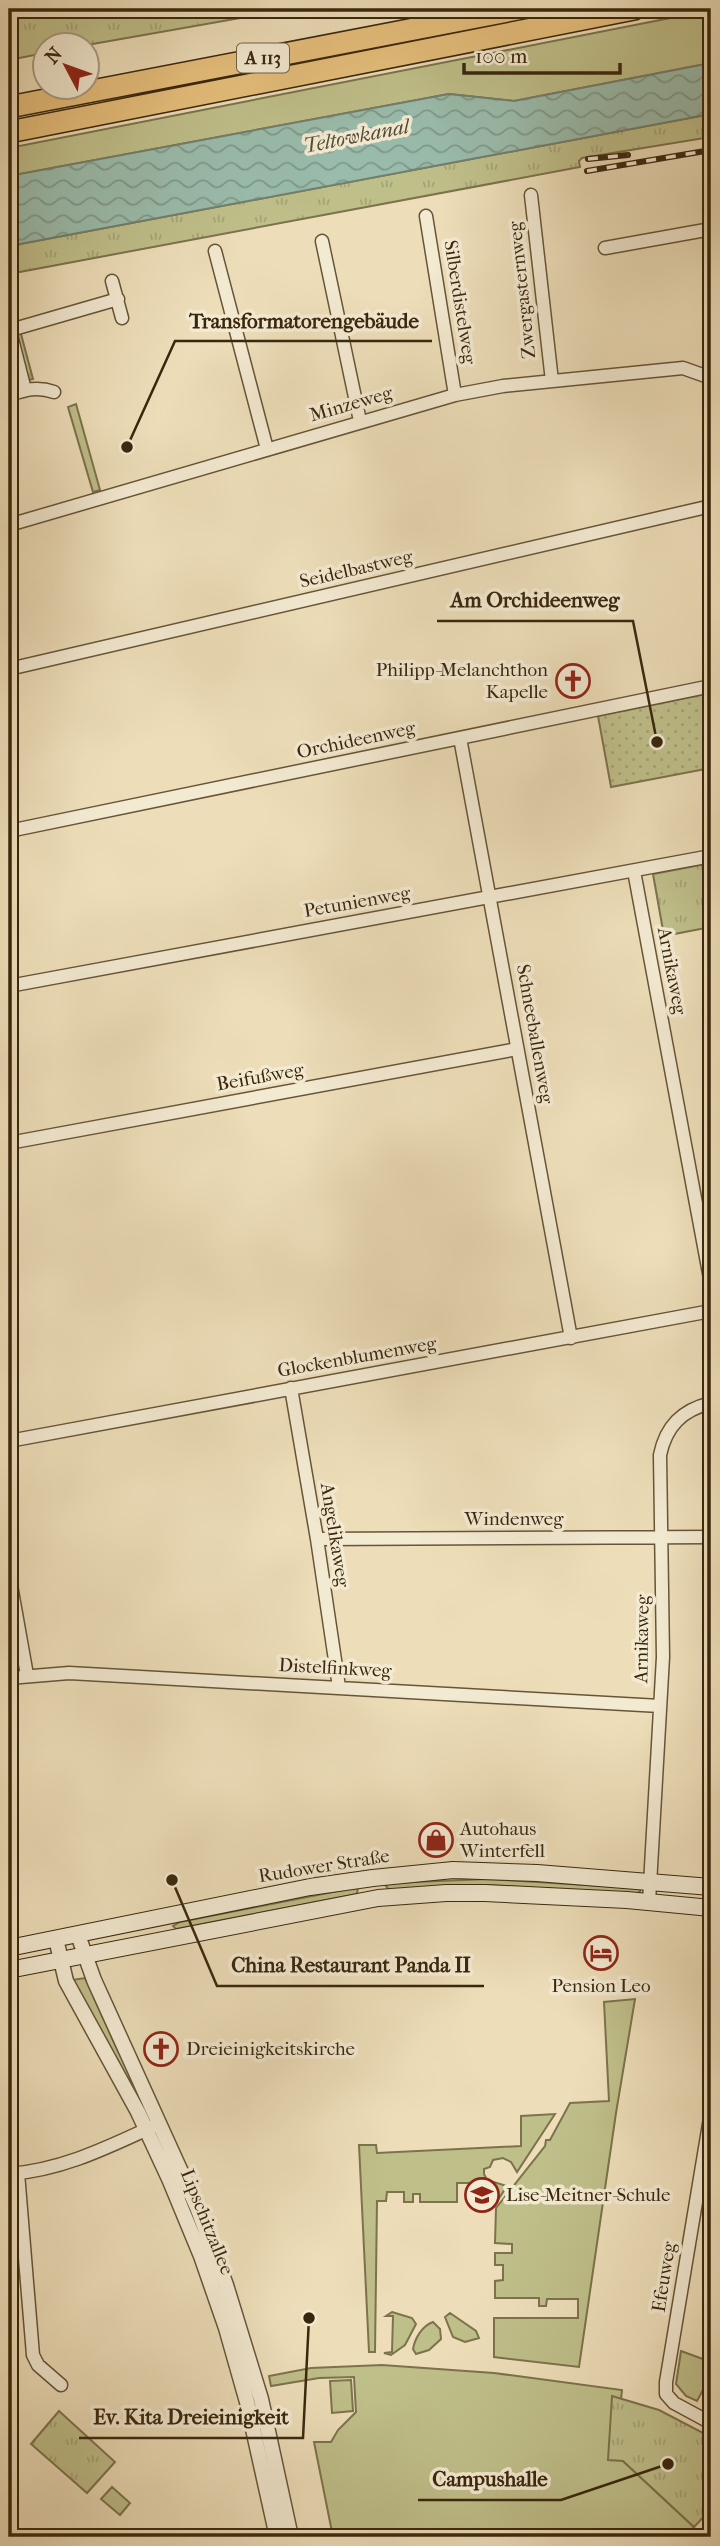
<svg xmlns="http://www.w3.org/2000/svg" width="720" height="2546" font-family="'IM FELL French Canon',serif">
<defs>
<pattern id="park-tufts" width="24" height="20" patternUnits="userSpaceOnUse" patternTransform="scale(1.75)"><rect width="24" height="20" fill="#bfbf8a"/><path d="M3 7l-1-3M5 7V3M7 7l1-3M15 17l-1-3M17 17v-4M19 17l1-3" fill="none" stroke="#a5a476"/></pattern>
<pattern id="garden-dots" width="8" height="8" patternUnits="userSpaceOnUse" patternTransform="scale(1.75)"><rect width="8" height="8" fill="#bfbf8a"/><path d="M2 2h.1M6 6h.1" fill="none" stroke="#a5a476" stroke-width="1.8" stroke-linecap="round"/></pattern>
<pattern id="water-waves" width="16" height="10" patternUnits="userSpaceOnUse" patternTransform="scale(1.75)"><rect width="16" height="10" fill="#9abcac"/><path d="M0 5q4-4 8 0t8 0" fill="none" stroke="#7f998a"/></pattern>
</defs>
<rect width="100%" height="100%" fill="#eddeb9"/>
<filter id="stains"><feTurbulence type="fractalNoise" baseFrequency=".00286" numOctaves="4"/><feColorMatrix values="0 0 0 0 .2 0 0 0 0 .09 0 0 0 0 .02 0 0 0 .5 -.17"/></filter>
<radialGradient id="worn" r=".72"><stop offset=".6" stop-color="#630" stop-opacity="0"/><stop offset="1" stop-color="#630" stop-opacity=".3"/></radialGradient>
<path fill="#bfbf8a" stroke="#7c734c" stroke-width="2" d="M711,10V63L514,101L449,94L9,176V148Z
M76,404L100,490L93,492L68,407Z
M489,1879L636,1888L640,1889V1892L633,1894L489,1885L389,1890L386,1886L389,1883Z
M358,1887L357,1894L176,1929L173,1926L180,1922Z
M85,1978L118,2051L148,2107L142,2109L72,1980Z
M635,1999L616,2113L579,2367L494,2357V2318H578V2299H547L546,2306H539V2298H495V2281L503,2280V2265H495V2253H512V2244L495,2243L496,2208L545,2146L546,2140H550L570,2103L609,2101L604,2002Z
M555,2114L517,2172L511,2162L503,2158L493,2160L490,2167L484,2169V2174L487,2180L507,2186L496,2203H471V2183H457V2202H420V2194H413V2202H404V2192H387L386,2201H377L375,2352H369L359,2145H376L377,2153L521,2146V2116Z
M392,2312L412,2318L416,2324L405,2345L391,2355L384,2353L392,2352L393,2316H386Z
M450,2313L476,2331L479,2338L465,2342L453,2337L445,2317Z
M433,2322L440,2329L441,2339L429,2350L416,2354L413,2349C415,2338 422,2326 433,2322Z
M681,2351L711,2362V2375L697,2401L686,2396L676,2384Z
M382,2365L494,2373L622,2390L616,2449L623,2461L694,2527L684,2537H333L314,2442H331L338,2430L356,2412L354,2377L319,2378L271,2386L269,2376L311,2368Z
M351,2380L353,2411L332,2413L330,2381Z
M112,2487L130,2503L120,2515L101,2499Z"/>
<path fill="url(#park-tufts)" stroke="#7c734c" stroke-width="2" d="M9,9H292L87,45L46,46L45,53L9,60Z
M711,114V137L582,158L579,161L580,167L9,274V248L20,244Z
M9,289L33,379L15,383L9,362Z
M711,863V927L664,936L653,874Z
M612,2396L659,2410L711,2437V2509L694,2527L623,2461L608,2460Z
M59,2411L115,2462L87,2493L31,2444Z"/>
<path fill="url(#garden-dots)" stroke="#7c734c" stroke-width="2" d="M711,693V768L611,787L598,716Z"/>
<path fill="url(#water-waves)" stroke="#73806c" stroke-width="2" d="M711,63V114L20,244L9,248V176L449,94L514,101Z"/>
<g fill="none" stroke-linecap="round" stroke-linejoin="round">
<g stroke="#665538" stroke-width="15">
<path id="minor" d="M531,195L552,381
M426,216L455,395
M322,241L360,421
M605,248L711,229
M215,251L267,449
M112,281L122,318
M25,390L11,335L14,329L118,299
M9,395C25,390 37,386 54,392
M9,525L455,395L503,386L683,368L711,378
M9,669L711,506
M460,738L571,1338
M9,831L711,686
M634,871L711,1284
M9,986L711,856
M9,1143L517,1049
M291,1388L317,1539L339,1687
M9,1441L711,1311
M317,1539L711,1537
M9,1574L27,1675
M9,1678L69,1673L660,1706
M649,1902L663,1657L660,1455C666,1426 682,1410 711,1403
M711,2112L666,2382V2394L674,2403L711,2423
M18,2173L33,2355L38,2365L61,2385
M9,2174C62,2170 106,2148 154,2126"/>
</g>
<g stroke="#665538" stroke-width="17">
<path id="tertiary" d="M78,1935L94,1980L197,2207L226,2285L261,2399L291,2537
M56,1939L66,1981L138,2112L170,2181L201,2256L226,2328L247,2402L277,2537"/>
</g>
<g stroke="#39270d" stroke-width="18">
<path id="secondary" d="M9,1948L310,1887L373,1878L453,1870L537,1873L711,1887
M9,1970L378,1898L446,1893H485L627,1900L711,1908"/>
</g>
<g stroke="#39270d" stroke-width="24">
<path id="motorway" d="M9,107L518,9
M9,132L634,9"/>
</g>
<use href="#minor" stroke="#f3ead2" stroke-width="12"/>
<use href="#tertiary" stroke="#f3ead2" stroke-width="14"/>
<use href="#secondary" stroke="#f3ead2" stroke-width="16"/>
<use href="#motorway" stroke="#e6bf7c" stroke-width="21"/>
<g stroke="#39270d" stroke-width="6">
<path id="rail" d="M588,159L628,155
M587,171L711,150"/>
</g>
<use href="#rail" stroke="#f3ead2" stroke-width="3.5" stroke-dasharray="10" stroke-linecap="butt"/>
</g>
<defs>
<g id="church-ring" transform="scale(1.75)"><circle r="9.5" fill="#f3ead2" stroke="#8f2418" stroke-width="1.5"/><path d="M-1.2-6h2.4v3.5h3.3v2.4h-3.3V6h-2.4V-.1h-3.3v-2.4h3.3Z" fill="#8f2418"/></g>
<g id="shop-ring" transform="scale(1.75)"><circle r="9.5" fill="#f3ead2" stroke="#8f2418" stroke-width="1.5"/><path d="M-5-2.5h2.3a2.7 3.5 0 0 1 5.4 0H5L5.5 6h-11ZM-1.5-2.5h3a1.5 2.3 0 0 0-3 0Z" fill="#8f2418"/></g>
<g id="hotel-ring" transform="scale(1.75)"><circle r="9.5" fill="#f3ead2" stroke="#8f2418" stroke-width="1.5"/><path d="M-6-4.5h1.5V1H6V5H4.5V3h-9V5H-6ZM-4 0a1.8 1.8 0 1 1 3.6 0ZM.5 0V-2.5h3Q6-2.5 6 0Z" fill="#8f2418"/></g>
<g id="school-ring" transform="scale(1.75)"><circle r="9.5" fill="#f3ead2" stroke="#8f2418" stroke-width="1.5"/><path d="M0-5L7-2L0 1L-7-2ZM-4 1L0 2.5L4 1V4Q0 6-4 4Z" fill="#8f2418"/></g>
</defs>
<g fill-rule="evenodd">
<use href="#church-ring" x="573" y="681"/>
<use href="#shop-ring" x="436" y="1840"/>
<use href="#hotel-ring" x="601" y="1953"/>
<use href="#church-ring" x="161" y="2049"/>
<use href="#school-ring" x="482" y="2195"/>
</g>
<g text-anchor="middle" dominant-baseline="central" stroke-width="7" stroke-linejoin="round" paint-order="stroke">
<rect fill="#f3ead2" stroke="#716248" stroke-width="2" x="237" y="43.5" width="52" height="29" rx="5"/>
<g font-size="18" font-weight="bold" fill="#39270d">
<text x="263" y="58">A 113</text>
</g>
<g font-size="19" fill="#39270d" stroke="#f3ead2">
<text transform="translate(522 290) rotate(-96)">Zwergasternweg</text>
<text transform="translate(460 302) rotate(81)">Silberdistelweg</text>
<text transform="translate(351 404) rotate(-16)">Minzeweg</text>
<text transform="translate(356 569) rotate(-13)">Seidelbastweg</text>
<text transform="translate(356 740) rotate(-12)">Orchideenweg</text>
<text transform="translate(357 902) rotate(-10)">Petunienweg</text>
<text transform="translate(672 971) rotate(79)">Arnikaweg</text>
<text transform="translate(535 1034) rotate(80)">Schneeballenweg</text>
<text transform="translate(260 1077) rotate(-10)">Beifußweg</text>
<text transform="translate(357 1357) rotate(-10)">Glockenblumenweg</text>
<text x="514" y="1519">Windenweg</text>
<text transform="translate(335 1535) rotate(81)">Angelikaweg</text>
<text transform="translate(642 1639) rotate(-89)">Arnikaweg</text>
<text transform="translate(335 1668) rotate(3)">Distelfinkweg</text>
<text transform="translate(324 1866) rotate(-9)">Rudower Straße</text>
<text transform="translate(207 2222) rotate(68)">Lipschitzallee</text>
<text transform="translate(664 2277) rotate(-81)">Efeuweg</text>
</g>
<g font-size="19" fill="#39270d" stroke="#f3ead2" text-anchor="start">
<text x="548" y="670" text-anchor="end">Philipp-Melanchthon<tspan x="548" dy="22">Kapelle</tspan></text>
<text x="460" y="1829">Autohaus<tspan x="460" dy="22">Winterfell</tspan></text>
<text x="601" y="1986" text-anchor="middle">Pension Leo</text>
<text x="186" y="2049">Dreieinigkeitskirche</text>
<text x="506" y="2195">Lise-Meitner-Schule</text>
</g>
<g font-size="21" font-style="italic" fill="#514c35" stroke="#f3ead2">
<text transform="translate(356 136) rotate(-11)">Teltowkanal</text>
</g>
</g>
<path fill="none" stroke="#39270d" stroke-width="2.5" d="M127 447L175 341H432M657 742L633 621H437M172 1880L217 1986H484M309 2318L303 2438H79M668 2464L561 2500H418"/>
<g fill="#39270d" stroke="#f3ead2" stroke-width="2.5">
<circle cx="127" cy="447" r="7"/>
<circle cx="657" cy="742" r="7"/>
<circle cx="172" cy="1880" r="7"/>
<circle cx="309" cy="2318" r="7"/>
<circle cx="668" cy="2464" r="7"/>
</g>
<g font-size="21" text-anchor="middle" font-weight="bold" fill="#39270d" stroke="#f3ead2" stroke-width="7" stroke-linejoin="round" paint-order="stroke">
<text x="304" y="328">Transformatorengebäude</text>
<text x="535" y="607">Am Orchideenweg</text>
<text x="351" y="1972">China Restaurant Panda II</text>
<text x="191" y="2424">Ev. Kita Dreieinigkeit</text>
<text x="490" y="2486">Campushalle</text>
</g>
<rect width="720" height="2546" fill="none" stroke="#eddeb9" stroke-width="35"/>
<rect x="10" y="10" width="699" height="2525" fill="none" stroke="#39270d" stroke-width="3.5"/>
<rect x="18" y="18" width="685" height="2511" fill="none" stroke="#39270d" stroke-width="2"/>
<g transform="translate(66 66) rotate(311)"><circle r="33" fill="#f3ead2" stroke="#a99c83" stroke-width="2"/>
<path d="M0-5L12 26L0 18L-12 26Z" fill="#8f2418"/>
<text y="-10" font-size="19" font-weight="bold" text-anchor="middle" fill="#39270d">N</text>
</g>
<path d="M464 63v10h156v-10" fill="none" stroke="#39270d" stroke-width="3.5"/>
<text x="475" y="63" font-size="21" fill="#39270d" stroke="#f3ead2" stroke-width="5" paint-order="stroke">100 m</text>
<rect width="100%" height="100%" filter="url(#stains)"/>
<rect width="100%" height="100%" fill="url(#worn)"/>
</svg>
